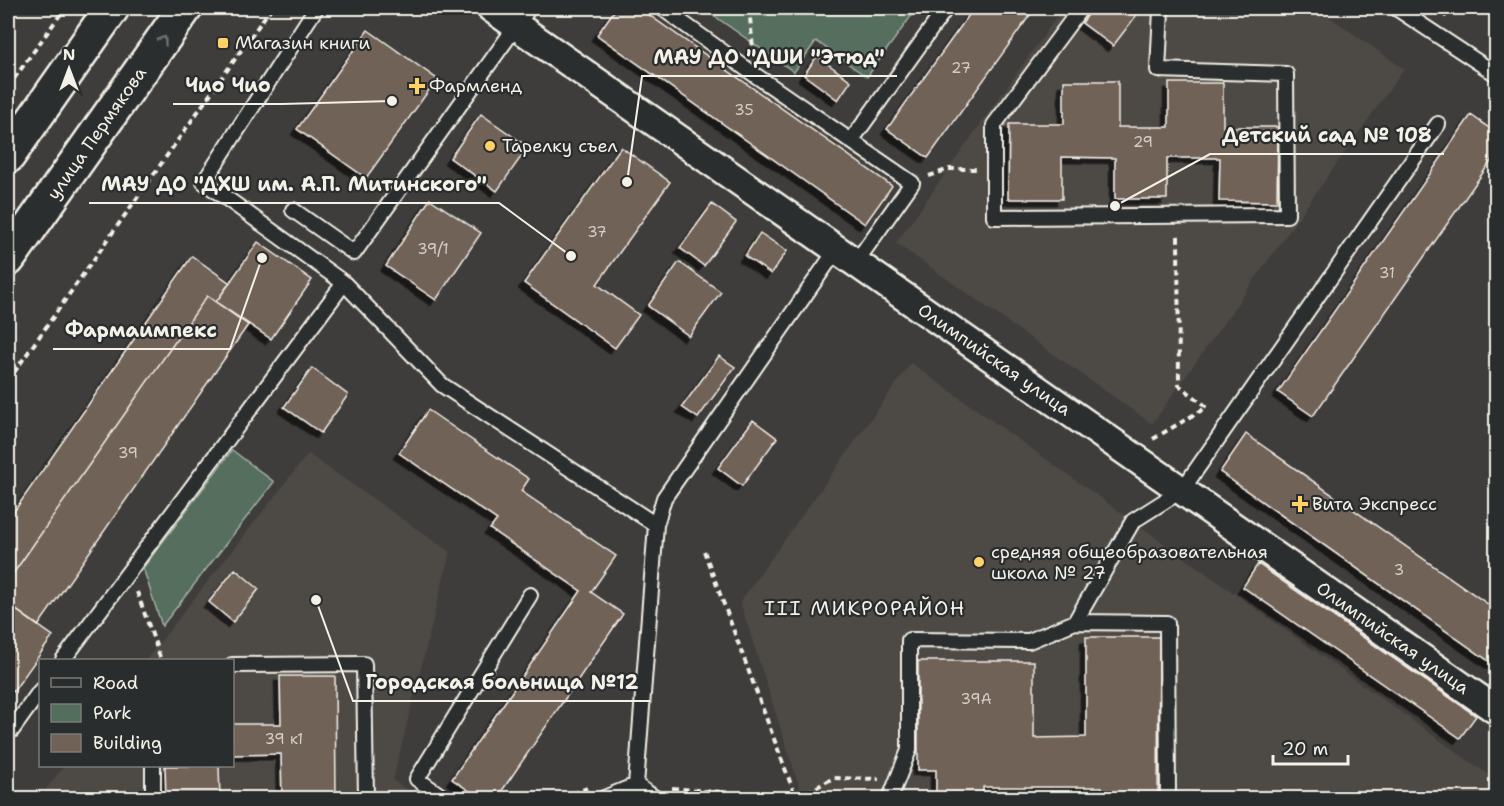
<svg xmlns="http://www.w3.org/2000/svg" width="1504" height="806" font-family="'Shantell Sans',sans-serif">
<defs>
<filter id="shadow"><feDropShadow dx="-5.5" dy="5.5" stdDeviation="0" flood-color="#0009"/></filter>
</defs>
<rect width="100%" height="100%" fill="#3f3d3b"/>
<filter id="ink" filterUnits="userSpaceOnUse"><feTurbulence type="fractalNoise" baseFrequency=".0167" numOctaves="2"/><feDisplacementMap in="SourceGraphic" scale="12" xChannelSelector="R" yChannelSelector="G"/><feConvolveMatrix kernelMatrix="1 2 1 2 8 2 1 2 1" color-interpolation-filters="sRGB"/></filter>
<g filter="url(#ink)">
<path fill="#4e4844" d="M1063,8H1317L1404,69L1152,424L896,243Z
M911,363L1496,780V798H803L740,602Z
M308,454L450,552L393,780L418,798H39L64,766H232V660H146Z"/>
<path fill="#546e5d" stroke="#a4b0a2" stroke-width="1.5" d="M703,8H917L867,77L816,41L794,72Z
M232,450L274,482L162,626L143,568Z"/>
<path fill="#716258" stroke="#f4f1e8" stroke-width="1.5" filter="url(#shadow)" d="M616,8H639L892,186L865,224L597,35Z
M974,8H1035L928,158L887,129Z
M1093,8H1142L1113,46L1082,23Z
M368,30L437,79L366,178L297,129Z
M817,56L851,81L838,100L804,75Z
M1064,81H1118V127H1169V83H1223V127H1278L1277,202L1219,201L1220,158H1167V199H1115V158L1062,157V199H1008L1009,124H1064Z
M481,114L528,147L497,191L450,158Z
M1471,115L1496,133V154L1313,416L1278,392Z
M621,147L670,182L597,284L639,315L615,348L524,283Z
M430,199L481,233L436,300L386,266Z
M712,204L736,222L704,266L680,248Z
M760,233L787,251L771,274L745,256Z
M258,242L312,280L271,339L216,302Z
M192,256L230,283L216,302L207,296L8,581V520Z
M679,262L721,292L689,336L648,306Z
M207,296L248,325L38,626L8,604V581Z
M719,356L735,367L698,418L682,407Z
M312,368L348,395L321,433L284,407Z
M428,410L529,479L521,491L616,556L591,592L623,614L497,798H480L452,779L581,591L490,529L497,520L399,453Z
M753,420L777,438L742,486L718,468Z
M1246,434L1496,610V666L1220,472Z
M1258,564L1476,716L1460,738L1243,587Z
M235,569L259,589L233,622L209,602Z
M8,604L53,636L13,692L8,688Z
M1086,637H1159L1158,798H1102V787H983V798H936V770H918V661H1034V738L1086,737Z
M280,676H335L336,798H282L281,754L232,755V724H281Z
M165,766H219L220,798H166Z"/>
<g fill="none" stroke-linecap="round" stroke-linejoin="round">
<g stroke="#f4f1e8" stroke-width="18">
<path id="lane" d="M662,8L755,75L851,141L946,8
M1081,8L994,125V217L1287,215L1286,74L1158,70L1161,10L1157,8
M1396,8L1496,74
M851,141L912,183L856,262
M293,210L354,253L529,8
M344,283L442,385L656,525
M1075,622L1133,521L1182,490L1438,124
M63,660L344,283L204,182L316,8
M232,665L364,664L366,798
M8,730H12L40,691
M153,766V798
M444,798L417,779L530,595
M604,798L636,785
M655,798L636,785L656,525L664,498L837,249
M890,798L909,750V640L1029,641L1075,622L1167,623L1168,798"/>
</g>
<g stroke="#f4f1e8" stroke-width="32">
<g id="street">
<path id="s1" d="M491,8L1496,710"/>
</g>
</g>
<g stroke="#f4f1e8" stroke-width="38">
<g id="secondary">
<path d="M8,156L112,8"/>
<path id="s2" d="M8,259L185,8"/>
</g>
</g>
<path stroke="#f4f1e8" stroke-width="4" stroke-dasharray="6 4.5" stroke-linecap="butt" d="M749,8L753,49
M1444,17L1451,8
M8,87L65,8
M929,176L949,169H977
M8,381L271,8
M1153,439L1207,407L1179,385L1178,233
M704,551L796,798
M137,592L161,660
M672,788L790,798
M563,798L587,788
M798,798L833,778L879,779"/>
<use href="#lane" stroke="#2a2d2e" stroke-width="14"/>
<use href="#street" stroke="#2a2d2e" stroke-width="27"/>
<use href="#secondary" stroke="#2a2d2e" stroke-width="33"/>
</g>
<defs><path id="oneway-chevron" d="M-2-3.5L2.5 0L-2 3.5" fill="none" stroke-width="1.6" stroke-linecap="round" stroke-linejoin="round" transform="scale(1.5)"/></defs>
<use stroke="#71726f" href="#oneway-chevron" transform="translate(163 40) rotate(-55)"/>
</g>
<g fill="#ffd166" stroke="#2a2d2e" stroke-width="2">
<rect x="217" y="37" width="12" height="12" rx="3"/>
<path d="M414 77h6v6h6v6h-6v6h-6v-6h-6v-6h6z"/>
<circle cx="490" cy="146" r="6"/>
<path d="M1297 495h6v6h6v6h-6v6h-6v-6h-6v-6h6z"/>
<circle cx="979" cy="562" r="6"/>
</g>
<g text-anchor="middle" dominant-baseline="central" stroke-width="4.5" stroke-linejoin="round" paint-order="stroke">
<g font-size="15" fill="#d3cdc4">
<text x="961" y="68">27</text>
<text x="744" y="110">35</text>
<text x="1143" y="142">29</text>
<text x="597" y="232">37</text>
<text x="433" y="249">39/1</text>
<text x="1387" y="273">31</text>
<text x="128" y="453">39</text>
<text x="1399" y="570">3</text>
<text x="976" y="699">39А</text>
<text x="284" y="739">39 к1</text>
</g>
<g font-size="18" fill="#f4f1e8" stroke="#2a2d2e" text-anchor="start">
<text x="235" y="43">Магазин книги</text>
<text x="429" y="86">Фармленд</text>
<text x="502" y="146">Тарелку съел</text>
<text x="1312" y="504">Вита Экспресс</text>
<text x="991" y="552">средняя общеобразовательная<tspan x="991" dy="21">школа № 27</tspan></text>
</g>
<g font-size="18" fill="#f4f1e8" stroke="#2a2d2e">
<text stroke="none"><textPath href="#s2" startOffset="154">улица Пермякова</textPath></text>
<text stroke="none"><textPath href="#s1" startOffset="614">Олимпийская улица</textPath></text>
<text stroke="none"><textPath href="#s1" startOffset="1100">Олимпийская улица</textPath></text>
</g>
<g font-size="20" letter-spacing="1.5" fill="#f4f1e8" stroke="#2a2d2e">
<text x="865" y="608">III МИКРОРАЙОН</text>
</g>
</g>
<path fill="none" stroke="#f4f1e8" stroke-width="2" d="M627 182L642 76H897M392 101L282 104H173M1115 206L1210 154H1444M571 256L499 203H89M262 258L230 349H53M316 600L353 701H650"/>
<g fill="#f4f1e8" stroke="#2a2d2e" stroke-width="2">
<circle cx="627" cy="182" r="6"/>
<circle cx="392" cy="101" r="6"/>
<circle cx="1115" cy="206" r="6"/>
<circle cx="571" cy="256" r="6"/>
<circle cx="262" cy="258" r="6"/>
<circle cx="316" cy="600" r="6"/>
</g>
<g font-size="20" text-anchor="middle" font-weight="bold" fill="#f4f1e8" stroke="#2a2d2e" stroke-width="4.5" stroke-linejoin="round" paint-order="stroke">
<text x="769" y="64">МАУ ДО "ДШИ "Этюд"</text>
<text x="228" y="92">Чио Чио</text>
<text x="1327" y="142">Детский сад № 108</text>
<text x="294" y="191">МАУ ДО "ДХШ им. А.П. Митинского"</text>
<text x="141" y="337">Фармаимпекс</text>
<text x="502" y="689">Городская больница №12</text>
</g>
<rect width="1504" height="806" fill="none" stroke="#2a2d2e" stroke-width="30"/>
<rect x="15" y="15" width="1474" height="776" fill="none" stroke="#f4f1e8" stroke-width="2" filter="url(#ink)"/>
<rect x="39" y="659" width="195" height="108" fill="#2a2d2e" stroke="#7b7b78" stroke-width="1.5"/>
<rect x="51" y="678" width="30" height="9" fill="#2a2d2e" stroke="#7b7b78" stroke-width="1.5"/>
<text x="93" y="689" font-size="18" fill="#f4f1e8">Road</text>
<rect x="51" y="704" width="30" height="18" fill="#546e5d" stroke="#7b7b78" stroke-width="1.5"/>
<text x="93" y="719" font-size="18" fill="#f4f1e8">Park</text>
<rect x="51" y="734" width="30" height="18" fill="#716258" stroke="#7b7b78" stroke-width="1.5"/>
<text x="93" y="749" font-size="18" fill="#f4f1e8">Building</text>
<g transform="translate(69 69)" stroke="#2a2d2e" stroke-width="4.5" paint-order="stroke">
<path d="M0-4.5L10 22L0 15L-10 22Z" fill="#f4f1e8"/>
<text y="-9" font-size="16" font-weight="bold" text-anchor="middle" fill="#f4f1e8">N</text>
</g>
<path d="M1273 755v9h75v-9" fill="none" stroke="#f4f1e8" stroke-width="3"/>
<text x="1282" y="755" font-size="18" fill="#f4f1e8" stroke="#2a2d2e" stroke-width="4.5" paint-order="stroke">20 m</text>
</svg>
